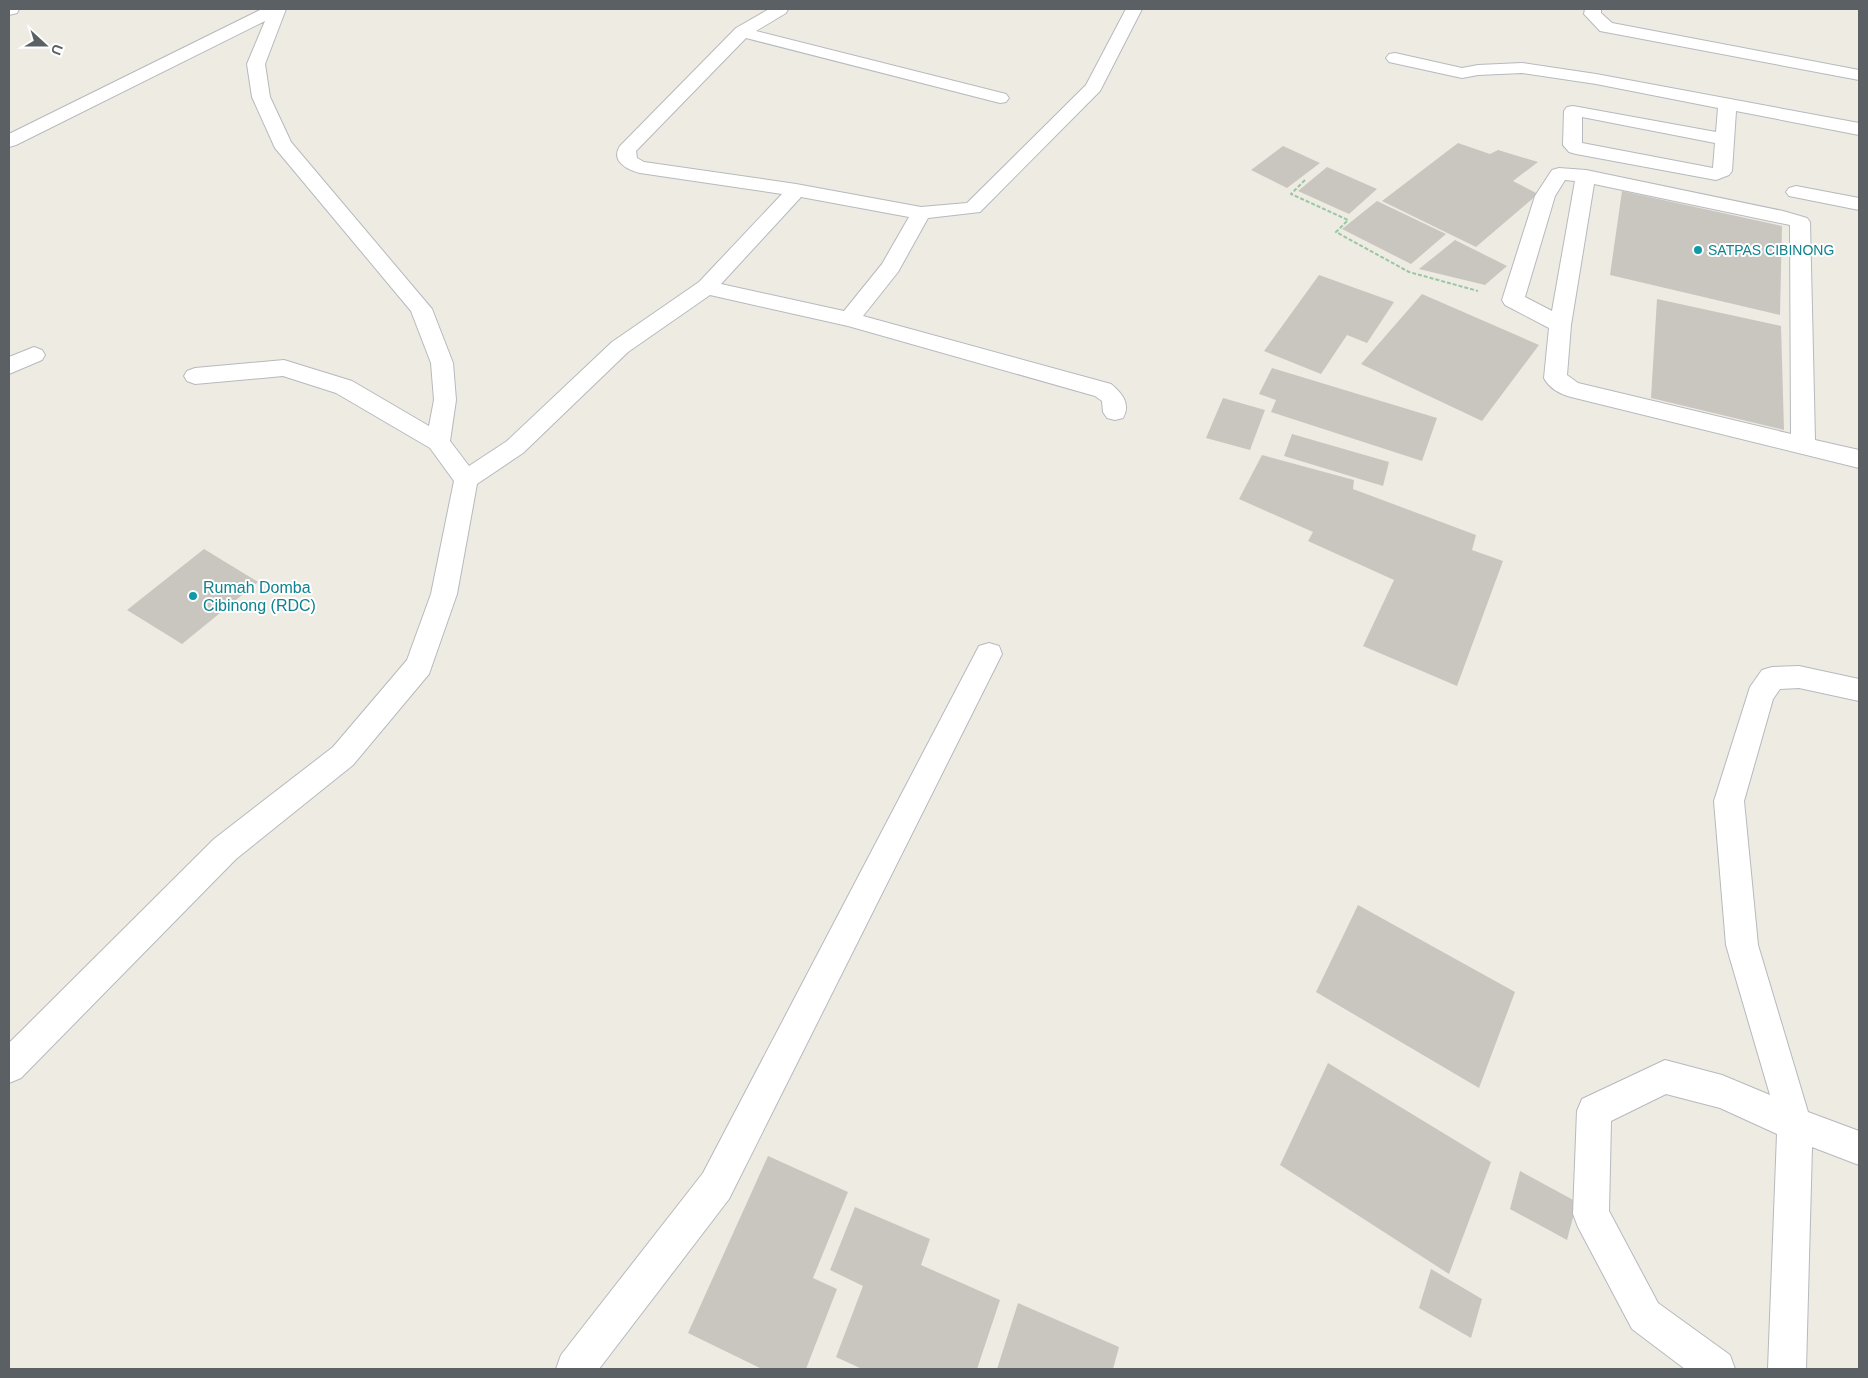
<svg xmlns="http://www.w3.org/2000/svg" width="1868" height="1378" font-family="Helvetica,sans-serif">
<rect width="100%" height="100%" fill="#eeebe3"/>
<path fill="#c9c6c0" d="M1458,143L1490,154L1498,150L1538,162L1513,181L1538,194L1476,247L1382,201Z
M1283,146L1320,163L1287,188L1251,170Z
M1327,167L1377,189L1349,214L1298,191Z
M1622,191L1782,226L1780,315L1610,275Z
M1377,201L1446,234L1411,264L1342,229Z
M1455,240L1507,266L1485,285L1419,269Z
M1319,275L1394,302L1367,343L1347,335L1321,374L1264,351Z
M1422,294L1539,345L1482,421L1361,364Z
M1657,299L1781,326L1784,430L1651,398Z
M1272,368L1437,418L1422,461L1271,412L1276,400L1259,394Z
M1223,398L1265,410L1250,450L1206,438Z
M1292,434L1389,462L1383,486L1284,456Z
M1262,455L1354,480L1353,489L1476,535L1472,550L1503,561L1457,686L1363,646L1394,580L1308,541L1313,532L1239,499Z
M204,549L258,582L182,644L127,610Z
M1358,905L1515,992L1479,1088L1316,992Z
M1328,1063L1491,1162L1449,1274L1280,1165Z
M768,1156L848,1192L813,1278L837,1289L806,1369H762L688,1333Z
M1520,1171L1577,1202L1567,1240L1510,1209Z
M855,1207L930,1239L921,1265L1000,1300L977,1369H862L836,1357L863,1286L830,1270Z
M1431,1269L1482,1299L1471,1338L1419,1308Z
M1018,1303L1119,1347L1113,1369H997Z"/>
<g fill="none" stroke-linecap="round" stroke-linejoin="round">
<g stroke="#b6b9be" stroke-width="2">
<path id="minor" d="M9,9H19L17,13L9,15Z
M262,9H286L265,64L270,97L291,142L432,309L453,363L456,400L450,441L469,466L507,441L612,342L699,282L782,194L640,173C628,170 610,161 620,146L736,28L769,9H788L786,13L756,31L1006,94L1009,98L1006,102L1000,103L746,38L636,151L637,158L644,162L796,184L921,207L967,203L1086,85L1126,9H1142L1100,91L980,212L928,218L898,272L863,316L1111,384C1122,393 1131,404 1123,418L1115,420L1107,418L1103,412L1102,401L1095,396L848,326L710,295L628,352L523,453L477,484L457,594L429,674L353,765L236,859L21,1078L9,1083V1043L214,839L333,747L407,660L431,594L454,481L430,448L336,393L283,376L195,384L187,381L184,376L187,371L195,368L284,360L352,381L429,426L434,400L431,363L411,311L275,148L252,97L247,64L265,21L16,145L9,147V134ZM801,197L909,217L882,264L844,311L721,284Z
M1585,9H1601V13L1612,23L1859,70V80L1600,31L1584,14Z
M1395,53L1462,68L1478,65L1522,63L1596,74L1859,123V135L1736,111L1732,171L1729,175L1716,180L1576,154L1569,152L1563,145L1564,111L1567,107L1573,106L1716,132L1718,108L1596,84L1522,73L1478,75L1462,78L1389,62L1386,58L1389,54ZM1582,117L1715,143L1713,168L1582,143Z
M1559,168L1586,170L1783,211L1807,218L1810,222L1815,440L1859,450V468L1571,397C1560,394 1549,388 1544,378L1549,328L1505,305L1502,300L1535,196L1552,170ZM1565,180L1575,181L1552,311L1525,297L1555,196ZM1594,184L1790,225L1791,434L1578,383L1567,375L1571,325Z
M1796,186L1859,198V210L1789,196L1786,192L1789,188Z
M34,347L42,350L45,355L42,360L9,374V357Z
M989,643L999,646L1002,654L729,1199L599,1369H556L561,1355L703,1173L979,646Z
M1799,666L1859,679V701L1799,688L1780,689L1773,699L1744,801L1758,945L1808,1112L1859,1131V1165L1812,1147L1806,1369H1768L1777,1134L1720,1108L1666,1094L1611,1121L1609,1211L1658,1303L1730,1355L1735,1369H1685L1632,1329L1578,1227L1573,1214L1577,1111L1582,1099L1665,1060L1722,1075L1770,1095L1726,945L1714,801L1750,687L1762,670L1772,667Z"/>
</g>
<path stroke="#99c7a4" stroke-width="2" stroke-dasharray="4 2" stroke-linecap="butt" d="M1305,180L1291,194L1348,220L1336,232L1409,272L1478,291"/>
<use href="#minor" fill="#fff" fill-rule="evenodd"/>
</g>
<g fill="#0f9aa8" stroke="#fff" stroke-width="2">
<circle cx="1698" cy="250" r="5"/>
<circle cx="193" cy="596" r="5"/>
</g>
<g text-anchor="middle" dominant-baseline="central" stroke-width="4" stroke-linejoin="round" paint-order="stroke">
<g font-size="14" fill="#0d838f" stroke="#fff" text-anchor="start">
<text x="1708" y="250">SATPAS CIBINONG</text>
</g>
<g font-size="16" fill="#0d838f" stroke="#fff" text-anchor="start">
<text x="203" y="587">Rumah Domba<tspan x="203" dy="18">Cibinong (RDC)</tspan></text>
</g>
</g>
<rect width="1868" height="1378" fill="none" stroke="#5b6064" stroke-width="20"/>
<g transform="translate(45 45) rotate(111)" stroke="#ffffff" stroke-width="4" paint-order="stroke">
<path d="M0-4L9 19L0 12L-9 19Z" fill="#5b6064"/>
<text y="-8" font-size="14" font-weight="bold" text-anchor="middle" fill="#5b6064">U</text>
</g>
</svg>
